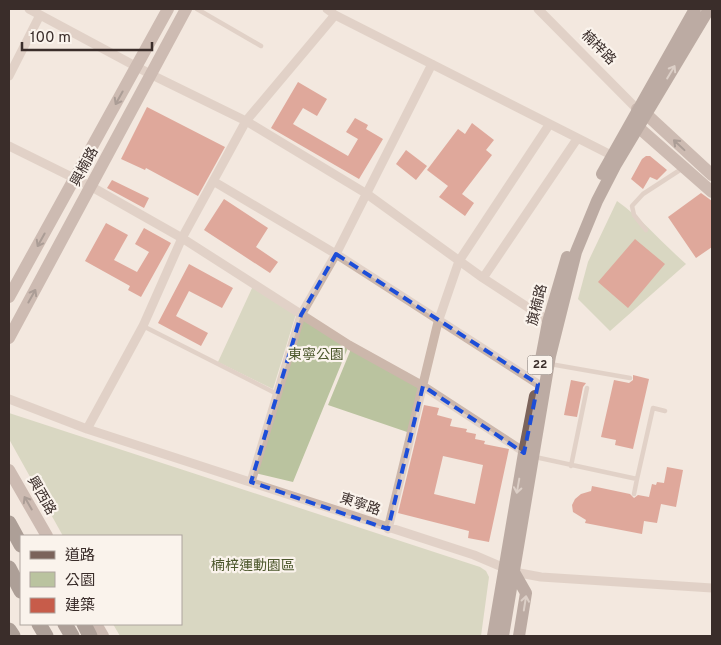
<svg xmlns="http://www.w3.org/2000/svg" width="721" height="645" font-family="Overpass,'Noto Sans TC',sans-serif">
<rect width="100%" height="100%" fill="#f3e8df"/>
<path fill="#bac39f" d="M617,201C642,219 662,243 686,264L610,331L578,299L588,262Z
M253,286L296,314L273,389L218,362Z
M301,315L349,345L293,482L255,473Z
M351,349L420,388L410,433L328,405Z
M9,413L480,567L486,571L489,577L481,636H120L113,624H181V536H63L9,439Z"/>
<path fill="#c75c4a" fill-rule="evenodd" d="M298,82L327,99L317,116L303,108L293,124L348,156L358,139L346,132L355,118L368,125L366,129L383,139L359,179L271,128Z
M147,107L225,147L198,196L146,168L145,170L121,159Z
M472,123L494,140L486,150L492,155L462,194L474,203L465,216L439,197L448,186L427,170L458,129L465,134Z
M406,150L427,166L416,180L396,164Z
M646,156H650L667,170L657,180L650,177L643,189L631,179L642,159Z
M112,180L149,198L144,208L107,188Z
M701,193L712,201V247L696,258L668,217Z
M224,199L268,228L256,247L278,262L270,273L204,230Z
M106,223L128,235L114,260L137,272L149,252L135,244L144,228L171,243L141,297L128,290L130,286L85,261Z
M635,239L665,264L628,308L598,282Z
M189,264L233,288L222,308L189,291L176,316L208,333L201,346L158,323Z
M633,375L649,379L633,449L615,445L616,440L601,437L614,380L629,383L633,380Z
M571,380L586,383L583,387L577,417L564,415Z
M424,405L439,408L437,415L452,419L450,426L467,429L466,432L476,434L475,439L485,441L484,444L509,449L489,542L468,538L469,531L398,513ZM443,456L483,465L475,504L434,494Z
M667,467L683,470L676,507L661,504L657,523L644,521L642,534L585,523L586,520L573,512L572,505L575,499L581,494L591,491L592,486L630,494L634,498L638,495L649,497L652,484L656,485L657,482L664,483Z"/>
<g fill="none" stroke-linecap="round" stroke-linejoin="round">
<path stroke="#ccb7ab" stroke-width="4.5" d="M197,9L261,46
M646,230L634,215L632,206L643,194L683,168
M143,326L277,394
M550,364L630,378
M535,457L637,479L653,408L665,411
M571,466L587,388
M634,494L637,479"/>
<path stroke="#ccb7ab" stroke-width="9" d="M29,9L152,75L246,121L367,194L483,278L552,323
M327,9L335,15L611,155
M538,9L637,109
M9,76L40,15
M9,146L92,187L182,238L349,345L423,386L529,455
M213,181L336,254L538,384L545,386
M483,278L577,139
M9,399L87,429L474,555L514,572L541,577L712,588
M87,429L143,326L182,238L246,121L335,15
M251,482L301,315L336,254L432,64
M388,529L438,322L459,261L549,125"/>
<path stroke="#a0857c" stroke-width="12" d="M637,109L646,114L712,175
M638,116V127L712,192
M9,297L168,9
M9,338L186,9
M9,470L47,536
M96,624L103,636"/>
<path stroke="#7b635b" stroke-width="12" d="M602,174L695,9
M541,359L548,322L567,257
M514,572L526,593L519,636
M493,636L524,453L535,396
M503,636L550,356L576,252L597,201L615,166L709,9"/>
<path stroke="#5a4741" stroke-width="15" d="M9,523L21,545
M9,568L21,591
M39,624L46,636
M65,624L72,636
M84,624L90,636
M9,630L13,636"/>
</g>
<defs><path id="oneway-shaft" d="M-6 0H5M1.5-3L5.5 0L1.5 3" fill="none" stroke-width="1.6" stroke-linecap="round" stroke-linejoin="round" transform="scale(1.25)"/></defs>
<g stroke="#c1b2ab">
<use href="#oneway-shaft" transform="translate(671 72) rotate(-59)"/>
<use href="#oneway-shaft" transform="translate(518 486) rotate(100)"/>
<use href="#oneway-shaft" transform="translate(525 603) rotate(-81)"/>
</g>
<g stroke="#54433e">
<use href="#oneway-shaft" transform="translate(119 98) rotate(119)"/>
<use href="#oneway-shaft" transform="translate(679 145) rotate(-137)"/>
<use href="#oneway-shaft" transform="translate(41 240) rotate(119)"/>
<use href="#oneway-shaft" transform="translate(32 296) rotate(-61)"/>
<use href="#oneway-shaft" transform="translate(28 503) rotate(-120)"/>
</g>
<path d="M0 0H721V645H0ZM336,254L538,384L524,453L423,386L388,529L251,482L301,315Z" fill="#f3e8df" fill-opacity=".55" fill-rule="evenodd"/>
<path fill="none" stroke="#1d4ed8" stroke-width="4" stroke-dasharray="10 6" stroke-linejoin="round" d="M336,254L538,384L524,453L423,386L388,529L251,482L301,315Z"/>
<g text-anchor="middle" dominant-baseline="central" stroke-width="4.5" stroke-linejoin="round" paint-order="stroke">
<rect fill="#faf3ec" stroke="#746864" stroke-width="1" x="527.5" y="355.5" width="25" height="19" rx="4"/>
<g font-size="12" font-weight="bold" fill="#3a2d2a">
<text x="540" y="365">22</text>
</g>
<g font-size="14" fill="#3a2d2a" stroke="#faf3ec">
<text transform="translate(598 48) rotate(45)">楠梓路</text>
<text transform="translate(85 167) rotate(-62)">興楠路</text>
<text transform="translate(538 305) rotate(-76)">旗楠路</text>
<text transform="translate(41 496) rotate(60)">興西路</text>
<text transform="translate(360 505) rotate(19)">東寧路</text>
</g>
<g font-size="14" fill="#4d582d" stroke="#faf3ec">
<text x="316" y="355">東寧公園</text>
<text x="253" y="566">楠梓運動園區</text>
</g>
</g>
<rect width="721" height="645" fill="none" stroke="#3a2d2a" stroke-width="20"/>
<rect x="20" y="535" width="162" height="90" fill="#faf3ec" stroke="#ada49e"/>
<rect x="30" y="551" width="25" height="8" fill="#7b635b" stroke="#ada49e"/>
<text x="65" y="560" font-size="15" fill="#3a2d2a">道路</text>
<rect x="30" y="572" width="25" height="15" fill="#bac39f" stroke="#ada49e"/>
<text x="65" y="585" font-size="15" fill="#3a2d2a">公園</text>
<rect x="30" y="598" width="25" height="15" fill="#c75c4a" stroke="#ada49e"/>
<text x="65" y="610" font-size="15" fill="#3a2d2a">建築</text>
<path d="M22 42v8h130v-8" fill="none" stroke="#3a2d2a" stroke-width="2.5"/>
<text x="30" y="42" font-size="15" fill="#3a2d2a" stroke="#faf3ec" stroke-width="4" paint-order="stroke">100 m</text>
</svg>
